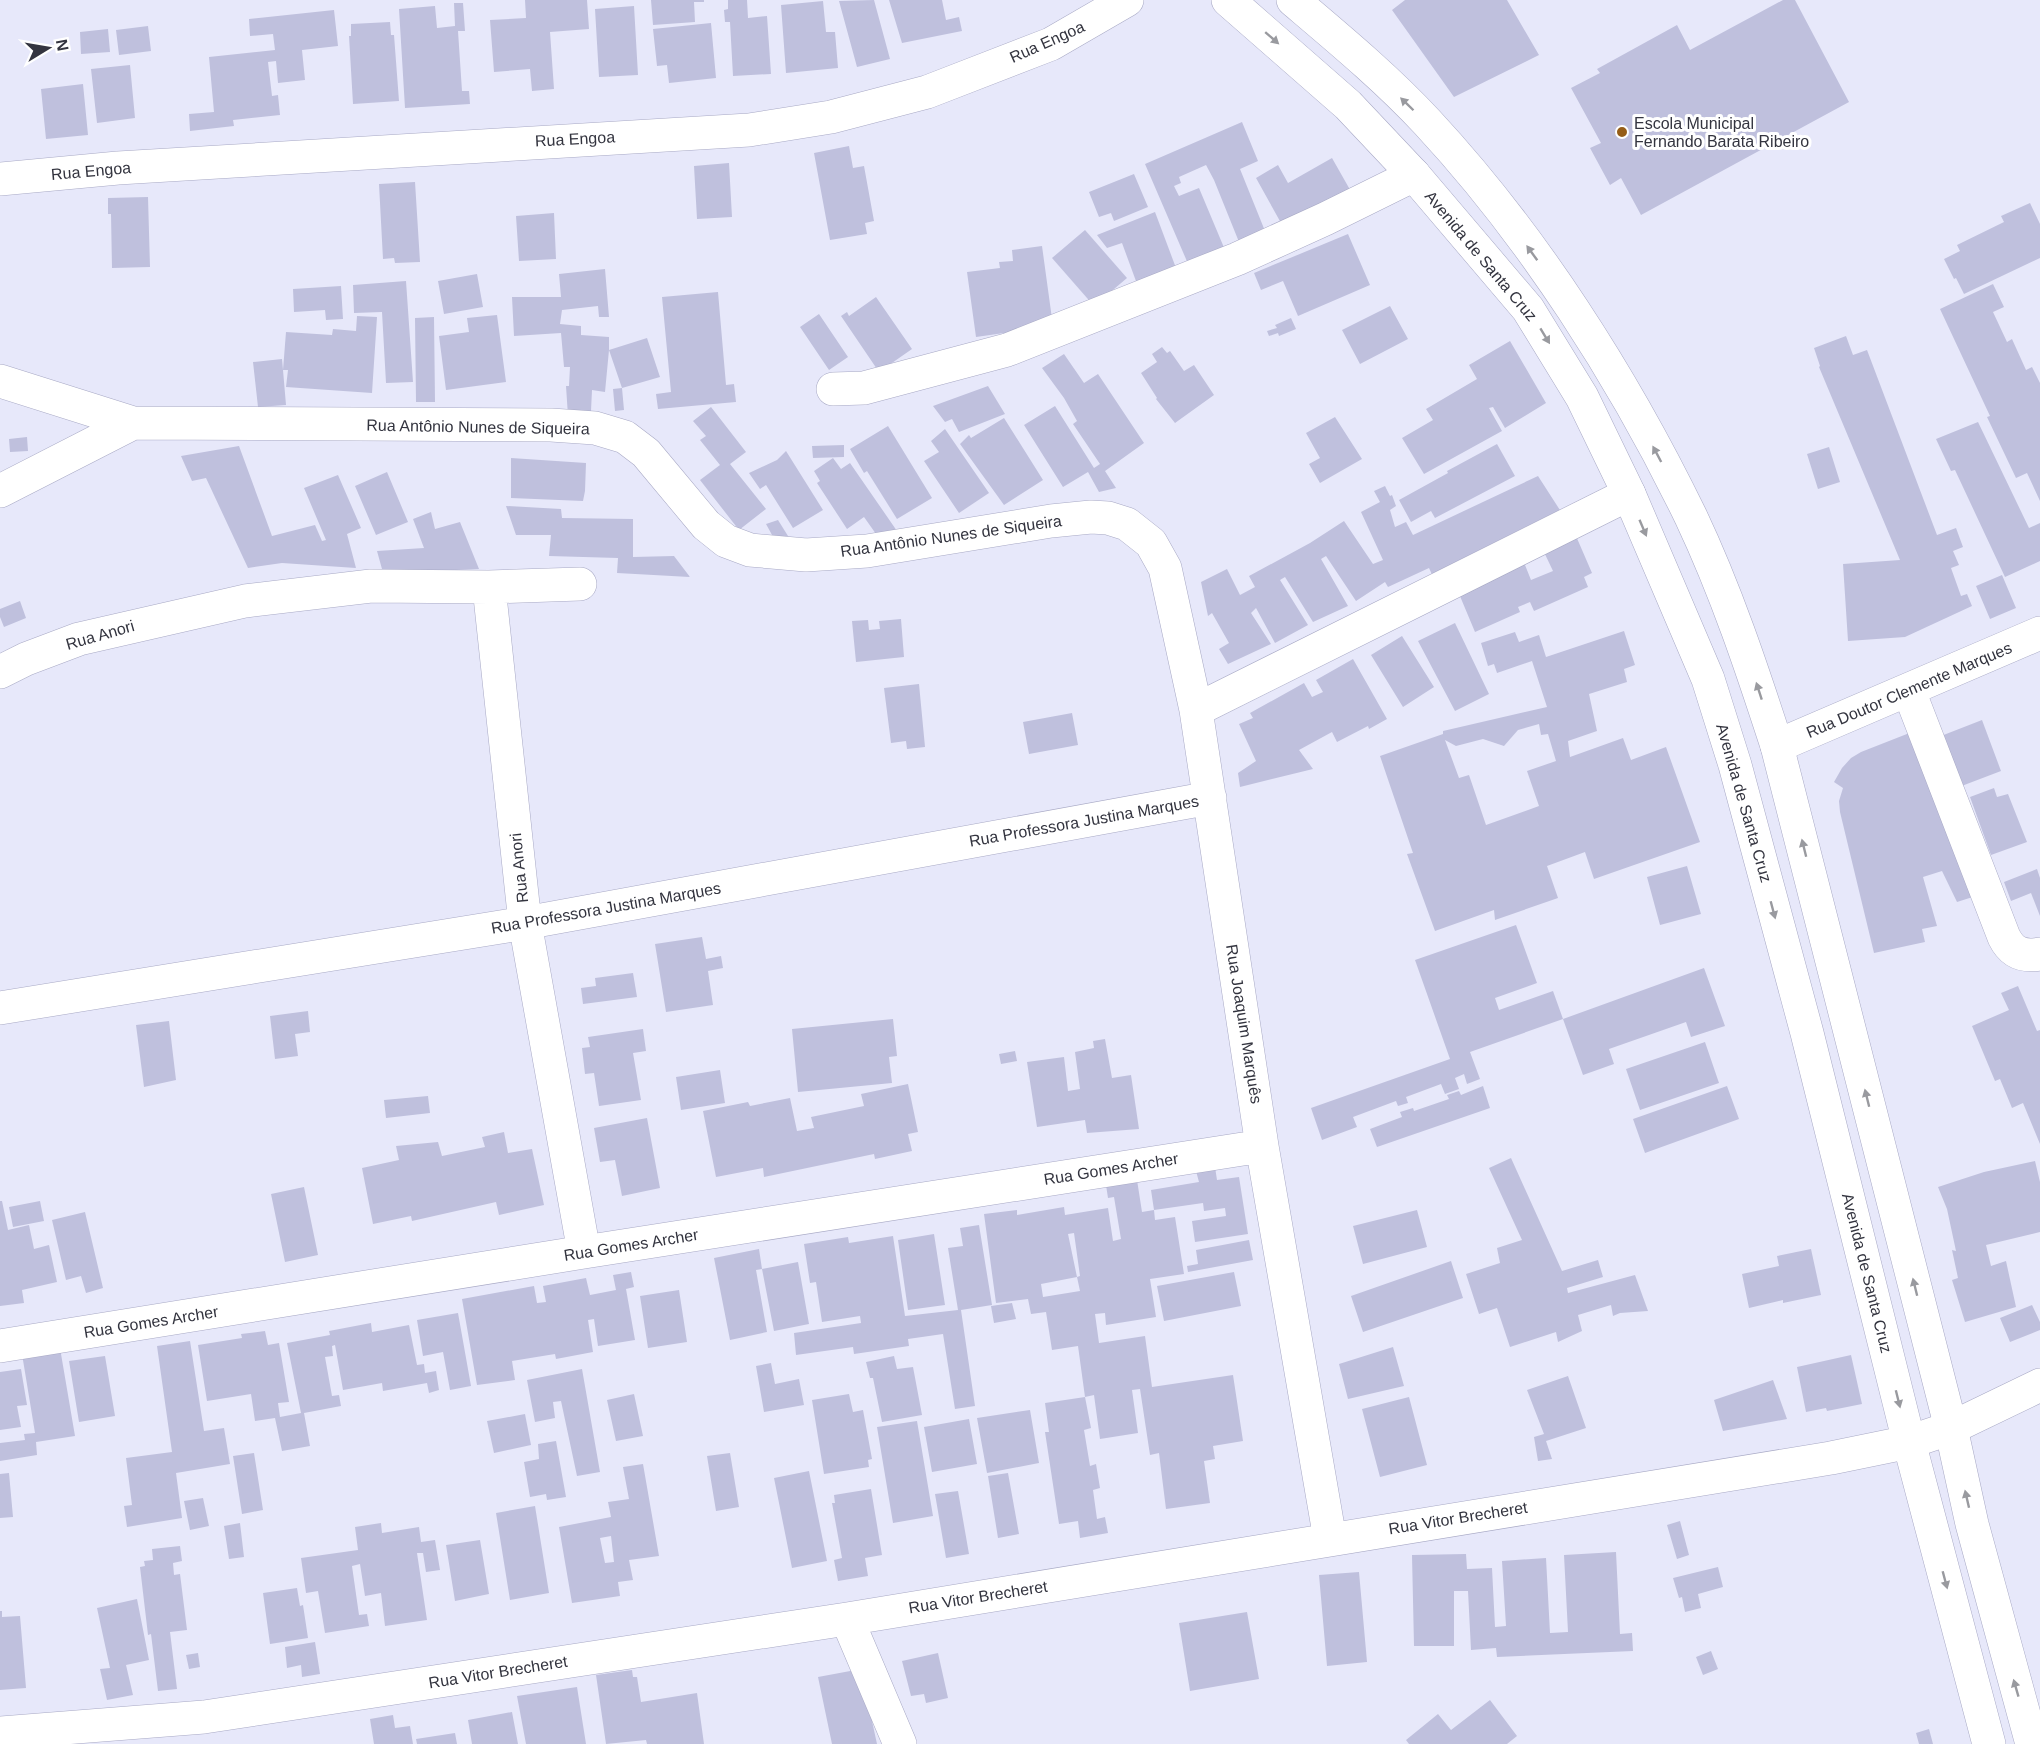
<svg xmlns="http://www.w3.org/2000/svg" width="2040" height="1744" font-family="Helvetica,sans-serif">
<rect width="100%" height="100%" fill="#e7e8fa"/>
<path fill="#bfc0dd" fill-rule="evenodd" d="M525,0H587L589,29L550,32L554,89L532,91L530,69L494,72L490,20L526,18Z
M651,0H704V2H694L695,22L653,25Z
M728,0H747L748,18L767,16L771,74L733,76L730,22H725L724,10L728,9Z
M874,0L890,59L857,67L839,1Z
M889,0H942L946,20L959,17L962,31L902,43Z
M1405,0H1507L1539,55L1454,97L1392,10Z
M1783,0H1795L1849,102L1641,215L1621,178L1610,185L1590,148L1601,143L1571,88L1600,73L1597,69L1677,25L1690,50Z
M823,1L826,32H835L838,68L786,73L781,5Z
M454,3H463L465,31H458L462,91H469L470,104L405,108L399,9L435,6L437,28L455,26Z
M634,6L638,75L599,77L595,9Z
M334,10L338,46L302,50L305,80L278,83L276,61L268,62L272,96L278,95L280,115L233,120L234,126L190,131L189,114L214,112L209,57L275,50L273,34L250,36L249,19Z
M390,22L391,35H394L399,101L353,104L349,36H351V24Z
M711,23L716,78L669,83L667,65L657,66L653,29Z
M148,26L151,51L119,55L116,30Z
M108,29L110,52L81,54L80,32Z
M130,65L135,118L97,123L91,69Z
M83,84L88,135L46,139L41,89Z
M1242,122L1258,161L1240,169L1265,231L1239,242L1214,180L1206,165L1179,177L1181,183L1174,186L1179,196L1199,188L1225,250L1189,266L1145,164Z
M849,146L853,168L864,166L874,221L865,223L867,234L830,240L814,153Z
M1332,158L1353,195L1286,232L1256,178L1278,165L1288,183Z
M729,163L732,217L697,219L694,166Z
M1134,174L1148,207L1114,221L1111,213L1099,217L1089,192Z
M415,182L420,262L395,263L394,258L383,259L379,184Z
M148,197L150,267L112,268L111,214H108V198Z
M2030,203L2040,224V258L1964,294L1956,278L1954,279L1944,259L1960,251L1957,245L2004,222L2001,216Z
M1155,212L1176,268L1140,292L1122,243L1107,248L1097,235Z
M554,213L556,259L519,261L516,216Z
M1085,230L1127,278L1094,306L1052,258Z
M1348,234L1370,285L1298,316L1283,281L1261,290L1254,273Z
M1042,246L1053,326L976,337L967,272L1000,268L999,262L1013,261L1012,250Z
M605,269L609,317H599L598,306L562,310L560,324L581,326V335L609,337V350L647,338L660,377L622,388L609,350L605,392L592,390L591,411L568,416L566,386H569L570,367H564L561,333L514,336L512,297H561L559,274Z
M477,274L483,307L444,314L438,281Z
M406,281L413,382L386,383L382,312L354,313L353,285Z
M1993,284L2004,307L1993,312L2007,342L2012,339L2026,370L2032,367L2040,383V501L2027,473L2016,478L1987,417L1990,416L1940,309Z
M341,286L343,319L326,320L325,310L294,312L293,289Z
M718,292L726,385L734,384L736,402L658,409L656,394L671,392L662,297Z
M876,297L912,349L879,372L841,316L847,312L849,316Z
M1390,306L1408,339L1360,364L1342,330Z
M819,314L848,357L829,370L800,327Z
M497,315L506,382L446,390L439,336L469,332L467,318Z
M357,316L377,317L372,393L286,387L288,370H283L286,405L258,407L253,362L282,359L283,370L286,332L332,335L333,329L356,331Z
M434,317L435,402H416L415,318Z
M1291,318L1296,329L1279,336L1278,333L1269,336L1267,331L1277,328L1275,325Z
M1846,336L1853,355L1867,350L1937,535L1956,528L1963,547L1953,551L1959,565L1951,568L1961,596L1967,594L1972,606L1905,637L1848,641L1843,564L1900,560L1819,367L1820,366L1814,348Z
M1510,341L1546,403L1505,428L1493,407L1489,408L1502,431L1424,474L1402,438L1433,420L1426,409L1477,379L1469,365Z
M1162,347L1167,353L1170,351L1184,371L1194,365L1214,395L1175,423L1156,399L1157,398L1141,373L1157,362L1152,354Z
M1064,354L1084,383L1098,374L1144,443L1105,471L1116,488L1099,492L1088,472L1063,487L1024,425L1055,406L1094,468L1100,464L1073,424L1077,421L1064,398L1042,368Z
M988,386L1005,414L959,432L952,419L945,422L933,406Z
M622,388L624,410L615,411L613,389Z
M711,407L746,452L730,464L766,509L739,530L700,480L720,465L700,440L706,436L693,421Z
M1335,417L1362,459L1320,483L1309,464L1320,458L1306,433Z
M1004,418L1043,480L1004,505L960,444L969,435L971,438Z
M1978,422L2029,528L2040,523V561L2005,577L1955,470L1951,471L1936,439Z
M888,426L932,498L897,519L867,471L864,473L850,449Z
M945,429L989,493L959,513L924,461L939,452L931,441Z
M27,437L28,451L10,452L9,439Z
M1497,444L1515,476L1435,518L1431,511L1411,522L1399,500L1448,473L1447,471Z
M844,445V457L813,458L812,446Z
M239,446L272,536L315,525L322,541L326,540L304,488L338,475L361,528L347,534L356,568L282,563L248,568L206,478L192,481L181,456Z
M1829,447L1840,482L1818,489L1807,454Z
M786,451L823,510L793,528L766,485L760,489L749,473L777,460Z
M511,458L586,463L585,491L583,501L511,498Z
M833,458L841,469L850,463L897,531L881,541L864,517L847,529L817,483L820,481L814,471Z
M387,472L408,522L376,535L355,486Z
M1538,476L1567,521L1435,581L1429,568L1388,587L1385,582L1356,601L1326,556L1321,559L1348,606L1313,622L1285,577L1280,580L1308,625L1275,643L1256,608L1251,613L1271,644L1228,664L1219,649L1229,643L1212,613L1208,616L1201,582L1227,569L1240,595L1255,587L1249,576L1310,543L1344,521L1373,564L1383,560L1361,512L1380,502L1374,491L1385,486L1390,496L1392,495L1396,506L1390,510L1395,527L1406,522L1413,535Z
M506,506L561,509L562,518L633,519V557L674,556L690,577L617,573L618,558L549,556L551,535H516Z
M431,512L435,529L460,522L479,569L432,571L382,569L377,551L424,548L413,519Z
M778,520L793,544H777L766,524Z
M1576,536L1592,573L1584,577L1588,587L1534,611L1530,602L1518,607L1520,612L1475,632L1457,589L1523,560L1531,580L1553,571L1543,550Z
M2002,575L2016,608L1990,619L1976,586Z
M20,601L26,618L4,627L0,617V609Z
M901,619L904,657L856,662L852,621L868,620L869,630L880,629L879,621Z
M1455,623L1489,694L1455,711L1418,641Z
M1624,631L1635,665L1624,669L1627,682L1589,694L1597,731L1568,741L1570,757L1623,738L1631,760L1666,747L1700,842L1594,879L1585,852L1547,866L1558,898L1495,920L1494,910L1435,931L1407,854L1413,853L1380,756L1443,734V731L1547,707L1532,661L1497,673L1494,664L1488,666L1481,643L1515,632L1519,642L1539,635L1546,657ZM1539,724L1541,735L1548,734L1556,761L1527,771L1539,806L1486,825L1469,775L1459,778L1445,740L1456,746L1483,739L1504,746L1518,730Z
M1402,636L1434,687L1403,707L1371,655Z
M1353,659L1387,719L1369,729L1368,726L1337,742L1332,732L1299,750L1313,769L1240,787L1238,773L1256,761L1239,724L1253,718L1250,713L1304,683L1312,697L1323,692L1316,680Z
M919,684L925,747L907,749L906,741L891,743L884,688Z
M1072,713L1078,745L1029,754L1023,722Z
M1982,720L2001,771L1959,787L1941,736Z
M1912,732L1982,894L1957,902L1942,871L1923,877L1937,926L1922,929L1925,942L1874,953L1840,812L1839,801L1843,788L1834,782L1842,768L1851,758L1861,752Z
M1994,788L1997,797L2008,794L2027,842L1991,855L1970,797Z
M1687,866L1701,914L1660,925L1647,877Z
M2037,869L2040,878V916L2031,893L2011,901L2004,882Z
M1516,925L1537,983L1495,998L1499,1010L1553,991L1563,1019L1470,1052L1480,1079L1467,1084L1464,1074L1455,1078L1459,1089L1445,1094L1441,1084L1406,1097L1408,1103L1398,1106L1396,1101L1353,1117L1357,1127L1322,1140L1311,1108L1450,1059L1415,960Z
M702,937L706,959L721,956L723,968L708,971L713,1005L666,1012L655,944Z
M1704,968L1725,1026L1691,1037L1686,1022L1609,1049L1614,1064L1583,1075L1563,1019Z
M633,973L637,997L583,1004L581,988L596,986L595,978Z
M2018,986L2037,1031L2040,1030V1144L2023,1103L2012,1108L2000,1079L1995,1081L1972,1026L2009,1010L2001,993Z
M308,1011L310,1032L295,1034L298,1056L275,1059L270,1016Z
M893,1019L897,1056L889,1057L892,1083L798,1092L792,1029Z
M169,1021L176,1080L144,1087L136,1025Z
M643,1029L646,1051L633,1053L641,1100L599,1106L594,1073L585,1074L582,1048L590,1047L588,1037Z
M1105,1039L1112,1078L1131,1075L1139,1129L1087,1133L1085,1120L1037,1127L1027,1062L1064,1057L1068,1091L1080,1089L1075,1052L1094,1048L1093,1041Z
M1705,1042L1719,1083L1640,1110L1626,1069Z
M1015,1051L1017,1061L1001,1064L999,1054Z
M720,1070L725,1103L681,1110L676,1077Z
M908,1084L918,1132L908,1134L912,1151L875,1159L874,1154L764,1177L763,1168L716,1177L703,1111L748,1102L750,1106L790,1098L797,1131L814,1128L811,1117L864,1106L861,1094Z
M1483,1086L1490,1108L1377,1147L1370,1129L1402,1117L1400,1112L1413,1108L1414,1111L1449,1099L1447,1095L1459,1091L1461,1095Z
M1727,1086L1739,1119L1645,1153L1633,1119Z
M428,1096L430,1113L386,1118L384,1100Z
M647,1118L660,1188L622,1196L615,1160L600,1162L594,1128Z
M504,1132L508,1153L532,1149L544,1205L499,1215L496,1202L412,1221L411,1216L373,1224L362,1168L399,1160L396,1146L438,1142L442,1156L485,1147L482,1137Z
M1511,1158L1562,1271L1598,1260L1603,1277L1567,1288L1568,1293L1635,1275L1648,1311L1620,1313L1613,1316L1611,1305L1578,1315L1582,1331L1558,1342L1556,1332L1510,1347L1497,1308L1479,1314L1466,1274L1500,1263L1497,1248L1522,1240L1489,1168Z
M2035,1161L2040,1182V1232L1986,1245L1991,1266L2006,1261L2016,1307L1965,1322L1952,1280L1958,1278L1952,1250L1956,1251L1947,1209L1938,1187L1984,1172Z
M1215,1167L1217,1180L1239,1177L1248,1234L1195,1242L1192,1221L1226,1216L1225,1208L1204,1211L1203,1203L1154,1210L1151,1190L1199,1182L1196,1171Z
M1137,1180L1142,1212L1154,1210L1155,1220L1175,1217L1184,1274L1150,1279L1156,1317L1106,1325L1105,1313L1095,1314L1099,1343L1145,1336L1152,1387L1233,1375L1243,1441L1213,1446L1215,1459L1204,1461L1210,1503L1166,1509L1159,1453L1150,1455L1140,1389L1132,1390L1138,1433L1100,1439L1094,1395L1085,1397L1091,1428L1084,1430L1090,1466L1096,1464L1100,1488L1093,1490L1097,1519L1105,1517L1108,1533L1080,1538L1078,1521L1059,1524L1045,1432H1049L1045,1403L1085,1397L1078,1346L1052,1350L1046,1312L1031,1314L1028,1299L996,1303L984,1214L1017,1210V1215L1064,1207L1065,1215L1108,1208L1113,1241L1121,1239L1114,1197L1108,1198L1106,1185ZM1074,1233L1080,1276L1077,1277L1080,1291L1043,1297L1041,1284L1077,1277L1068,1234Z
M304,1187L318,1255L285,1262L271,1194Z
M0,1201H2L8,1230L29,1225L34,1249L49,1245L57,1282L22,1290L24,1303L0,1306Z
M40,1201L44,1221L13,1227L9,1207Z
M1417,1210L1427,1247L1363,1264L1353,1226Z
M85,1212L103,1288L86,1293L81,1276L66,1280L52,1220Z
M979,1225L992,1305L961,1310L975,1406L955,1409L943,1334L908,1339L909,1346L854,1354L853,1347L796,1355L794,1333L861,1323L860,1316L822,1322L816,1282L810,1283L804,1244L848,1237L849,1243L893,1236L905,1316L958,1310L948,1248L963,1246L960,1228Z
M934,1234L945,1305L908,1310L898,1240Z
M1249,1240L1253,1260L1188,1272L1187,1266L1198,1264L1196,1250Z
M759,1249L762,1269L756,1270L767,1332L730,1340L714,1258Z
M1811,1249L1821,1295L1783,1303V1300L1749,1308L1742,1274L1779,1266L1777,1256Z
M1451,1261L1463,1298L1363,1332L1351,1296Z
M798,1262L809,1324L774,1331L762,1269Z
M631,1272L634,1287L626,1289L635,1340L598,1346L594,1319L588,1320L593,1352L556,1359L555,1354L512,1361L515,1380L477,1385L462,1299L534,1286L537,1303L546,1302L543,1286L586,1278L590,1295L616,1290L613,1275Z
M1234,1272L1241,1306L1164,1321L1157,1286Z
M679,1290L687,1342L648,1348L640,1296Z
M1012,1303L1016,1319L994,1323L991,1306Z
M2032,1305L2040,1322V1330L2010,1342L2000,1318Z
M458,1313L471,1386L450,1390L443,1352L423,1356L417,1320Z
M371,1323L372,1332L409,1325L417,1365L424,1364L425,1373L436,1371L439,1390L429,1393L427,1383L383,1391L382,1383L343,1390L335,1345L332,1346L333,1356L325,1357L332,1396L339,1395L341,1406L304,1413L310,1446L282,1451L275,1418L255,1421L251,1394L207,1401L198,1345L242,1338L241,1334L265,1331L268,1345L279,1343L289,1402L278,1403L280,1417L301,1413L287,1343L330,1335L329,1331Z
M190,1341L204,1431L224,1428L230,1464L176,1473L182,1518L127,1527L124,1506L132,1505L126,1458L172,1452L157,1346Z
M1393,1347L1404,1386L1348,1399L1339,1364Z
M60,1348L75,1436L36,1442L37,1455L0,1461V1443L25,1440L24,1434L35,1433L22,1354Z
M1851,1355L1862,1404L1827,1411L1826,1408L1806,1412L1797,1367Z
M105,1356L115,1416L79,1422L69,1361Z
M894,1356L897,1369L913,1367L922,1415L882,1422L873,1378H870L866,1362Z
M771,1363L775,1384L799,1379L804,1405L764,1412L756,1366Z
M21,1369L27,1405L17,1406L21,1427L0,1430V1372Z
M582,1369L600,1472L577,1476L561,1401L553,1402L555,1418L535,1422L527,1380Z
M1568,1376L1586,1428L1546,1441L1552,1459L1538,1461L1534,1437L1544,1434L1527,1390Z
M1773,1380L1787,1419L1723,1431L1714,1400Z
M634,1394L643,1436L616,1441L607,1400Z
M849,1394L853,1412L863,1410L872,1459L868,1460L869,1467L824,1474L812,1400Z
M1409,1397L1427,1465L1380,1477L1362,1409Z
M1030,1410L1039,1463L987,1473L977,1418Z
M525,1414L531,1445L494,1453L487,1421Z
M969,1419L977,1464L932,1472L924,1427Z
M917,1421L933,1516L893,1523L877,1427Z
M556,1441L566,1497L547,1500L546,1494L530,1497L524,1462L539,1459L538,1444Z
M254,1453L263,1510L242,1514L233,1456Z
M730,1453L739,1507L716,1511L707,1456Z
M643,1464L659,1556L629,1560L633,1580L618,1582L620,1596L572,1603L559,1527L611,1517L608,1502L629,1499L623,1467ZM611,1536L614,1562L605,1563L600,1538Z
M809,1471L827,1561L792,1568L774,1478Z
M9,1473L13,1517L0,1518V1474Z
M1008,1473L1019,1534L998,1538L988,1476Z
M871,1489L882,1555L865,1558L868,1576L838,1581L834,1560L842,1558L832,1503H835L834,1495Z
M958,1491L969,1554L946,1558L935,1494Z
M203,1498L209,1526L190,1530L184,1501Z
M535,1506L549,1593L510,1600L496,1513Z
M1680,1521L1689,1555L1677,1559L1667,1525Z
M240,1523L244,1557L229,1559L224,1526Z
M381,1523L382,1533L419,1527L421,1542L435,1540L440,1570L426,1572L423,1553H417L427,1620L385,1626L381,1593L365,1596L360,1564L352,1566L359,1615L367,1614L369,1626L325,1633L318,1591L306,1593L301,1558L358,1550L355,1527Z
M480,1540L489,1594L455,1601L446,1545Z
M180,1546L182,1561L173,1563L174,1575L180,1574L187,1630L170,1632L177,1689L158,1691L151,1634L148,1635L140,1567L145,1566L144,1561L153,1560L152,1549Z
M1616,1552L1620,1634L1632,1633L1633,1651L1497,1657L1496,1648L1471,1650L1468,1591H1454V1646H1414L1412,1555L1466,1554L1467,1569L1492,1568L1495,1627L1506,1626L1502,1561L1546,1558L1550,1633L1568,1632L1564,1555Z
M1718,1567L1723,1587L1698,1594L1701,1608L1685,1612L1682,1597L1679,1598L1673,1578Z
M1359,1572L1367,1662L1327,1666L1319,1575Z
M297,1588L300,1606L303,1605L308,1638L270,1644L263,1593Z
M137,1599L149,1660L126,1665L133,1695L107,1700L100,1669L110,1668L97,1608Z
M0,1611H2V1617L20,1616L26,1688L0,1690Z
M1247,1612L1259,1679L1190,1691L1179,1623Z
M315,1642L320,1674L302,1677L301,1665L287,1668L285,1647Z
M1711,1651L1718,1669L1703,1675L1696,1657Z
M198,1653L200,1667L189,1669L186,1655Z
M938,1653L948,1698L926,1703L924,1694L911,1696L902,1661Z
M861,1669L878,1720L872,1721L877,1744H832L818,1677Z
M632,1670L633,1677H637L641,1702L697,1693L704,1744H647L646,1740L606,1744L596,1675Z
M577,1687L586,1744H526L517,1696Z
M1490,1700L1517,1736L1507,1744H1409L1406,1740L1438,1714L1451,1730Z
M512,1712L518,1744H472L468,1720Z
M393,1715L395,1728L410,1726L413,1744H374L370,1719Z
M1929,1729L1933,1744H1919L1916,1733Z
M455,1733L457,1744H417L416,1739Z"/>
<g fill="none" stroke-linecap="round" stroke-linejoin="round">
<g stroke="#a8a9c5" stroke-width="34">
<path id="minor" d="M0,179L118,168L749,130L831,117L927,92L1051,44L1127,0
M0,381L133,423L551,425L595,428L625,437L646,453L706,525L726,541L750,550L806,555L867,551L1051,521L1091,517L1108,518L1127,524L1151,543L1165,568L1196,710L1262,1146L1330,1539
M833,389L864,388L1007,350L1237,259L1325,219L1414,175
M0,491L133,423
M489,587L525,923L584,1252
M0,672L26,659L79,639L245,601L371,586L489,587L580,584
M1909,691L2004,937C2012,953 2023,957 2040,954
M1196,710L1629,494
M1777,746L2040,633
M0,1008L525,923L1210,798
M0,1346L584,1252L1262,1146
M847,1619L900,1744
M0,1733L204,1717L847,1619L1831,1458L1909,1442L1951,1428L2040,1385"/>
</g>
<g stroke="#a8a9c5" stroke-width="34">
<path id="primary" d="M1228,0L1348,105L1414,175L1528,309L1582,397L1629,494L1708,679L1735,765L1807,1033L1909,1442L1989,1744
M1293,0C1339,39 1386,78 1427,122C1533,236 1623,377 1691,517C1726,591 1752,669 1777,746L1951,1428L1972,1524L2032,1744"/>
</g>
<use href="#minor" stroke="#fff" stroke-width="33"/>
<use href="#primary" stroke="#fff" stroke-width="33"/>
</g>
<defs><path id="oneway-solid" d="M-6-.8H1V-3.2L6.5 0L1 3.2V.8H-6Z" transform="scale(1.5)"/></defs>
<g fill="#999a9f">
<use href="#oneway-solid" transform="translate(1272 38) rotate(41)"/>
<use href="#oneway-solid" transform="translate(1407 104) rotate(-136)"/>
<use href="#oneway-solid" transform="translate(1532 253) rotate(-126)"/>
<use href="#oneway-solid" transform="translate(1545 336) rotate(59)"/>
<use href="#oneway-solid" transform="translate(1657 454) rotate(-118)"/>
<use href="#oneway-solid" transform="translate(1643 528) rotate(67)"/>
<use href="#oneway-solid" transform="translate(1759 691) rotate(-108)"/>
<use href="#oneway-solid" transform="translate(1804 848) rotate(-104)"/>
<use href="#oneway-solid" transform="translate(1773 910) rotate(75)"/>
<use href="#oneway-solid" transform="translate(1867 1098) rotate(-104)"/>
<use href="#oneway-solid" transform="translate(1915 1287) rotate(-104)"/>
<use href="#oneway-solid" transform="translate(1898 1399) rotate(76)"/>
<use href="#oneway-solid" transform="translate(1967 1499) rotate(-103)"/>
<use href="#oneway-solid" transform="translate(1945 1580) rotate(75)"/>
<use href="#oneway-solid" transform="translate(2016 1688) rotate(-106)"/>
</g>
<circle fill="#955d17" stroke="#fff" stroke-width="2" cx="1622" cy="132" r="6"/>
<g text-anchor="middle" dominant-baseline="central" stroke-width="6" stroke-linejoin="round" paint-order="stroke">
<g font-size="16" fill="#33343f" stroke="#fff">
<text transform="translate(1047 42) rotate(-24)">Rua Engoa</text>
<text transform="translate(575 139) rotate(-3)">Rua Engoa</text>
<text transform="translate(91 171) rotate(-5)">Rua Engoa</text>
<text transform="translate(1481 256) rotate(50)">Avenida de Santa Cruz</text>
<text transform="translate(478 427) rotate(1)">Rua Antônio Nunes de Siqueira</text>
<text transform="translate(951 536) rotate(-8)">Rua Antônio Nunes de Siqueira</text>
<text transform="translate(100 635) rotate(-16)">Rua Anori</text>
<text transform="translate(1909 690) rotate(-23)">Rua Doutor Clemente Marques</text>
<text transform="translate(1744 803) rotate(74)">Avenida de Santa Cruz</text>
<text transform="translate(1084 821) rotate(-10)">Rua Professora Justina Marques</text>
<text transform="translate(519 868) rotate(-96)">Rua Anori</text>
<text transform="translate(606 908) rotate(-10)">Rua Professora Justina Marques</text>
<text transform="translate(1244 1024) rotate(81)">Rua Joaquim Marquês</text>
<text transform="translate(1111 1169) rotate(-9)">Rua Gomes Archer</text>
<text transform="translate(631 1245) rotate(-9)">Rua Gomes Archer</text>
<text transform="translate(1867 1273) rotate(76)">Avenida de Santa Cruz</text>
<text transform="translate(151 1322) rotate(-9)">Rua Gomes Archer</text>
<text transform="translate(1458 1518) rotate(-9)">Rua Vitor Brecheret</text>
<text transform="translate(978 1597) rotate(-9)">Rua Vitor Brecheret</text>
<text transform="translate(498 1672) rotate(-9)">Rua Vitor Brecheret</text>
</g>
<g font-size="16" fill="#33343f" stroke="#fff" text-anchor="start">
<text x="1634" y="123">Escola Municipal<tspan x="1634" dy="18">Fernando Barata Ribeiro</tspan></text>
</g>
</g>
<g transform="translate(48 48) rotate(79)" stroke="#ffffff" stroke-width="4.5" paint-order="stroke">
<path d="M0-4.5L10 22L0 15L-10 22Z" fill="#33343f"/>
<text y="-9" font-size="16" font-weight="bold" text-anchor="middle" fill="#33343f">N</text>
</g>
</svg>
